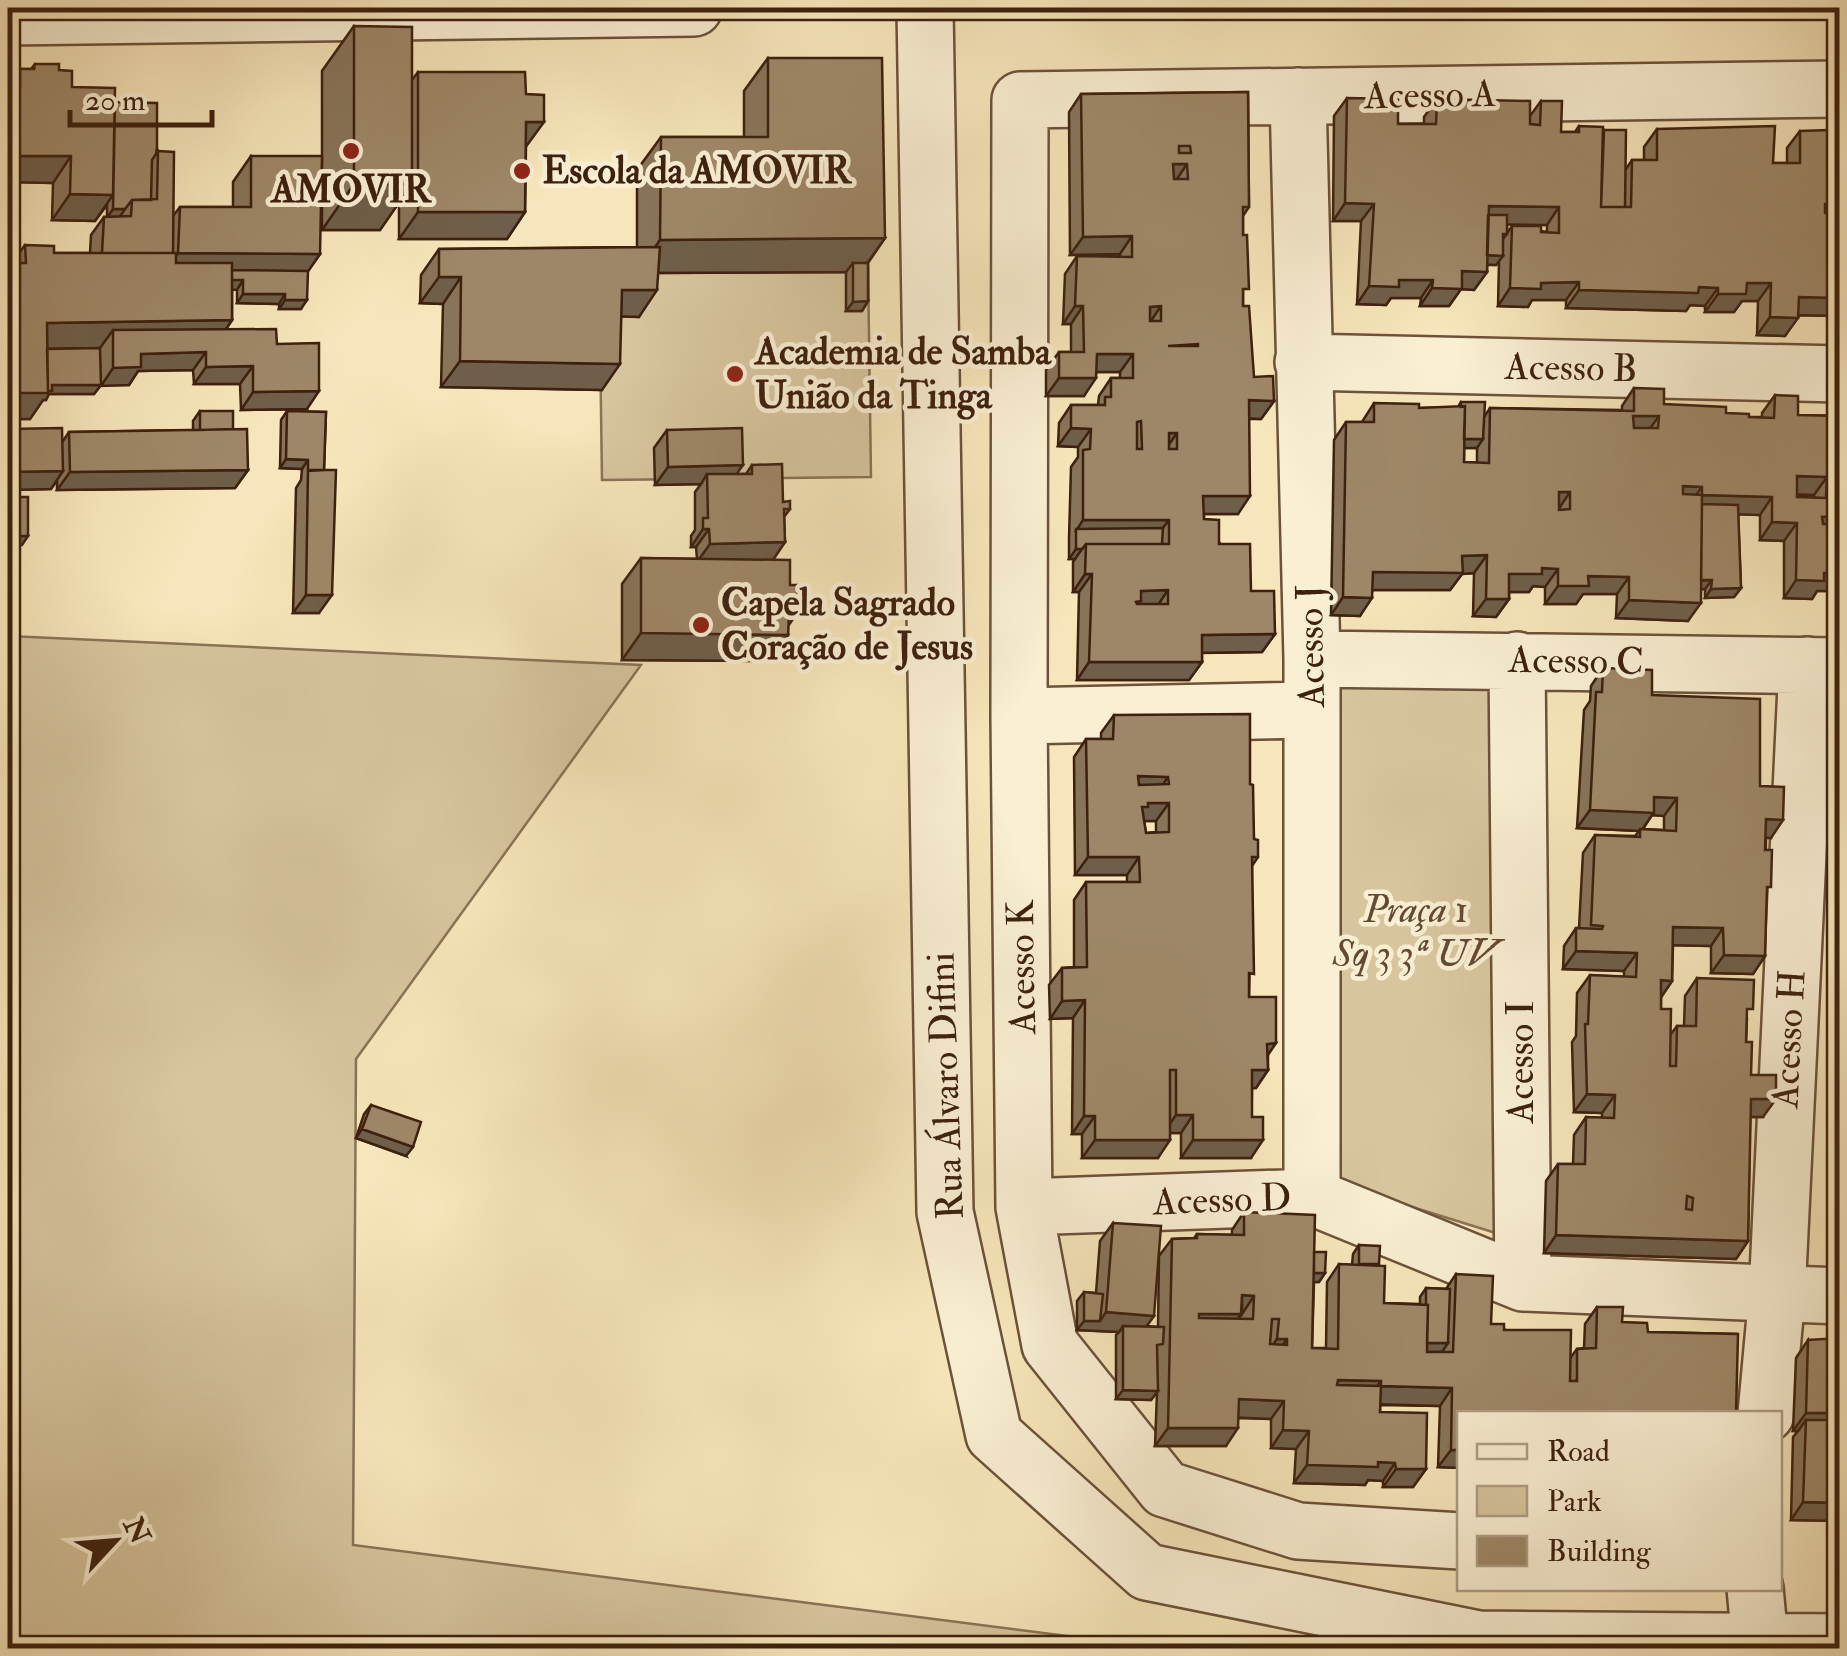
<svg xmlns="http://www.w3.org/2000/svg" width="1847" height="1656" font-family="'IM FELL Double Pica',serif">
<rect width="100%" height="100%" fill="#f7e6bb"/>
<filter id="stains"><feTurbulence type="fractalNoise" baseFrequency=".002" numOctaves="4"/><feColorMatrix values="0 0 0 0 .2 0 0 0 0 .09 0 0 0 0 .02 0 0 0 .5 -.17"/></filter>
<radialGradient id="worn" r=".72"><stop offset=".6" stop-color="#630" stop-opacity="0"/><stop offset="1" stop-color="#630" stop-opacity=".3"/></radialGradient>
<path fill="#d7c59e" stroke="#8a7356" stroke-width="2.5" d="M868,267L871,477L602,480L599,270Z
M8,636L641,665L356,1059L353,1545L1162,1648H8Z
M1333,681H1498L1499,1234L1335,1183Z"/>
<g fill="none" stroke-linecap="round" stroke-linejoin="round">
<g stroke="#6c5239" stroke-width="60">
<path id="minor" d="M925,8L945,1212L994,1435L1147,1572L1478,1639L1840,1642
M8,17L694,8
M1298,96L1312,659V1197
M1303,362L1840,374
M1312,659L1840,666
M1517,660L1523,1283
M1019,716L1312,710
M1024,1207L1312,1197L1523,1283L1840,1296
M1766,1414L1777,1295L1807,665
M1460,1541L1298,1531L1165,1489L1050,1345L1024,1207L1019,716L1020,100L1840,89
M1755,1588L1760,1642"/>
</g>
<use href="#minor" stroke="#faefd3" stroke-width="55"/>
</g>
<path fill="#887459" stroke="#3d210e" stroke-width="2.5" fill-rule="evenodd" d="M354,26L412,80L418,72L526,147L525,212L507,239H399V202L380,230H322V71Z
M768,58L885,238L868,263V301L862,311H846V272L658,273L639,317L621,316L602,390L441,387L443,304L420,303L421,275L439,249L637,247V170L661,137H744V91Z
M35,64L59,70L72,87L115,102L156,154L158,151L173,216L180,207H233V182L251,156L320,254L308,271L301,309H279V304L237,303V290L232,289V320L226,329L277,344L307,409L241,410L240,384H194L193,370L138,371L129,385H101L94,394H49L46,400H43L30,419H8V268L25,245L54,253H90L91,235L104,217H107V205L95,221L52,220L53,183L18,182V193L8,208V85L20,69H31Z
M1248,92L1249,207L1243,216V306L1254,377L1274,401L1261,419H1249L1238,514H1204V519L1251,591L1275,634L1262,652L1202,653V662L1189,680H1077L1079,592H1073V562L1075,559H1069V538L1071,467L1078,457V447L1058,446L1059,423L1071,405H1098L1099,396L1111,378H1120V372H1097L1084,396H1046V370L1059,352H1071V324H1063L1065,274L1077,256L1120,257V254L1070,255L1069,112L1081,94Z
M1347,98L1398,124H1424V117L1437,99L1530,116L1541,101L1561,132H1575L1579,126L1602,132L1604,130L1626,169L1632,160H1644V147L1657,129L1773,163H1787V148L1800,131L1828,138H1840V316L1798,315L1785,336L1757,335L1758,301H1742L1734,312H1705V306L1690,305L1686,311L1566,308V300H1532L1528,307L1498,306L1499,261L1496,265H1487V272L1474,290L1461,289L1449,306H1420L1421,298H1391L1386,305L1357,304L1361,221H1333L1334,116ZM1507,224L1547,225V232L1512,226L1503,239L1507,234Z
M1634,388L1664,404L1749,417H1762V413L1775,395L1798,415L1840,416V600H1829V591H1817L1812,599L1784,598V541L1760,540V515L1738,514L1741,588L1734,597L1705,598V589H1701L1688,621L1616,618L1617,594H1583L1576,604H1545V587L1533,586L1529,592H1509V599L1496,617L1473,616L1474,573L1462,574L1450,590H1373L1360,616L1331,615L1334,440L1346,422H1362L1374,403L1419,408L1458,407L1461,402L1484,417L1490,408L1622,410V406ZM1464,448H1477V463L1464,462ZM1797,495H1814V498L1797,497Z
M200,411L233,429L248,470L235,488L57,490V480L51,489L8,490V429L63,441L69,432L193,430V421Z
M287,411L326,412L319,613H293L296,488L301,480L302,469L280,468L281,420Z
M667,430L737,474H746L752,465L790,509L784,517L785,542L773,559L788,626V635L770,661L622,660V584L641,558L697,559L696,547H691V536L695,530V492L701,484L655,485L654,448Z
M1603,668L1652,695L1760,786L1771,838H1766L1765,956L1753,974L1711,973V946L1673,945L1672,981L1661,997V1009L1671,1034L1677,1026H1684L1685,996L1697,978L1747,1018L1746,1042L1751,1075L1763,1117H1750L1748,1241L1736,1259L1544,1253L1546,1181L1558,1164H1573L1574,1135L1586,1117L1602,1118V1113L1574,1112L1572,1042L1576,1036L1577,993L1590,975L1624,977V971L1563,969L1564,946L1576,928H1579L1583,853L1595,835L1635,836L1639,831L1577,828L1584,710L1590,701L1591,686ZM1652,815L1664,816V830L1643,829Z
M1114,715L1250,784L1254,839L1258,857L1252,866L1249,997L1268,1056V1070L1256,1088H1252L1251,1158H1181V1133H1170L1158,1158H1082V1134H1072L1073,1018L1050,1019L1049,985L1062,968L1074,967V900L1086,882H1127V875H1075L1074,757L1086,739H1101V733ZM1144,821H1156V832L1146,833Z
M1840,950V1008H1837Z
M371,1105L406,1156L356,1138L364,1114Z
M1840,1147V1189H1831L1832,1157Z
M1244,1212L1314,1252L1325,1273L1319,1282H1314L1312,1348H1326L1327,1282L1339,1264L1352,1265L1353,1254L1359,1245L1379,1264L1384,1303L1420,1304V1297L1426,1288L1446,1289L1456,1274L1491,1324L1571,1357L1577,1349L1584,1348L1585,1324L1597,1307L1622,1322L1648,1332L1738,1334L1460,1414V1468L1438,1467L1440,1406L1380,1405V1412L1426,1469L1413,1487H1383V1481L1368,1480L1365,1485L1294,1483L1296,1449L1271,1448V1419L1238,1418L1226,1446H1155L1157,1392L1151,1400L1116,1399V1335L1119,1332L1077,1330V1301L1084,1292L1096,1293L1100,1241L1113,1223L1146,1326L1158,1327L1159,1256L1172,1239L1194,1238L1197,1234L1232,1235V1230Z
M1808,1340L1840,1521L1791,1520L1793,1437L1798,1431H1793L1796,1358Z"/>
<path fill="#6f5e49" stroke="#3d210e" stroke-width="2.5" d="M526,122H544L525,148Z
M18,156H71L53,183L8,182Z
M1173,164H1187L1175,182H1161Z
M1833,183H1840V188L1830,201Z
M354,184H412L380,230H322Z
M8,193H18L8,208Z
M70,194L113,195L95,221L52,220Z
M1345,203L1374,204L1361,221H1333Z
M1489,206L1559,207L1547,225L1482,224Z
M113,209H125L119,218H107Z
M418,212H525L507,239H399Z
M1829,233H1840V235L1829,251Z
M1132,236L1120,254L1070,255L1083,237Z
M885,238L861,272L853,263L846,272L637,273L660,240Z
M178,253L320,254L302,280H243L237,290L190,287L160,279Z
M1481,255L1503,256L1496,265L1475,264Z
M1462,271L1487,272L1474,290L1461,289L1449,306H1420L1432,288Z
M439,277H461L443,304L420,303Z
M1399,280H1433L1421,298H1391L1386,305L1357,304L1369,286Z
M1579,282L1566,300H1532L1528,307L1498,306L1510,288L1541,283Z
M1747,283H1771L1758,301H1742L1734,312H1705L1718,294Z
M1699,287L1718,288L1705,306L1690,305L1686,311L1566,308L1579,290Z
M622,290H657L639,317L604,316Z
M243,294H285L279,304L237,303Z
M1799,297L1840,298V316L1787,315Z
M285,300H307L301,309H279Z
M868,301L862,311H846L853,302Z
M1075,306H1083L1071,324H1063Z
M1161,306L1149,324L1150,307Z
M1770,317L1798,318L1785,336L1757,335Z
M232,320L214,347L113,330L100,348L29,349L47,323Z
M206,352L193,370L138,371L129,385L101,386L113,368L141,354Z
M1097,354H1133L1120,372H1084Z
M460,361L620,364L602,390L441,387Z
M253,366L240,384H194L206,367Z
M1059,378H1096L1084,396H1046Z
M52,385H101L94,394H49L46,400H43L30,419H8V393Z
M319,391L307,409L241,410L253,392Z
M1249,400L1274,401L1261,419L1237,418Z
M1633,416H1659L1646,434H1621Z
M1071,428L1091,429L1078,447L1058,446Z
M1169,433H1177L1165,450Z
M1461,439H1483L1477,448H1455Z
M286,459L308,460L302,469L280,468Z
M743,465L730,483L707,474L701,484L655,485L668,467Z
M248,470L235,488L57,490L70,472Z
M63,471L51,489L8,490V472Z
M1797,476L1827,477L1814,495L1785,494Z
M1683,486L1702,487L1689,505L1671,504Z
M1559,492H1570L1558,510Z
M1702,495L1772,497L1760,515L1696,513Z
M1203,496H1250L1238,514H1190Z
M1840,516V522L1831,534L1810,535L1822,517Z
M1083,520H1169L1156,537L1076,531Z
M1772,522L1797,523L1784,541L1760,540Z
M703,529H709L696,547H691Z
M8,536H28L22,545H8Z
M785,542L773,560L697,562L710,544Z
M1076,549H1082L1075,559H1069Z
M1487,555L1474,573L1462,574L1450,590H1361L1373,572L1462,556Z
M1542,568L1558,569L1545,587L1533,586L1529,592H1496L1509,574Z
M1824,573H1840V576L1829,591H1817L1812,599L1784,598L1796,580Z
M1085,574H1092L1079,592H1073Z
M1588,576L1629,577L1617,594H1583L1576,604H1545L1558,586Z
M1712,580L1705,589L1689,590L1695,581Z
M1840,584V600H1829Z
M1741,588L1734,597L1705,598L1711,589Z
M1168,590L1156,608L1129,619L1141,591Z
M306,595H332L319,613H293Z
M1343,597L1372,598L1360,616L1331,615Z
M1486,599H1509L1496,617L1473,616Z
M1629,600L1701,603L1688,621L1616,618Z
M797,613L782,635H788L770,661L622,660L641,633Z
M1275,634L1262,652L1190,653L1202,635Z
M1089,662H1202L1189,680H1077Z
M1138,776L1168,777L1156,795L1126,794Z
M1654,797L1677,798L1664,816L1652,815L1641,831L1577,828L1590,810Z
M1148,803H1169L1156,821H1138L1142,807Z
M1766,819L1783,820L1771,838L1754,837Z
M1088,857H1139L1127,875H1075Z
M1673,927L1723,928L1711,946L1661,945Z
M1576,951L1637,953L1624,971L1563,969Z
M1724,955L1765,956L1753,974L1711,973Z
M1661,980L1672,981L1660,999Z
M1085,1000L1073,1018L1050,1019L1062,1001Z
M1276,1043L1264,1061L1267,1044Z
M1252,1070H1268L1256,1088H1239Z
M1587,1094L1615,1095L1602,1113L1574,1112Z
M1751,1099H1776L1763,1117H1738Z
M1176,1115H1193L1181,1133H1163Z
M1084,1116H1095L1082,1134H1072Z
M362,1129L413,1147L406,1156L356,1138Z
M1095,1140H1170L1158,1158H1082Z
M1193,1140H1263L1251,1158H1181Z
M1840,1177V1189H1831Z
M1556,1235L1748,1241L1736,1259L1544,1253Z
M1308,1273H1325L1319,1282H1301Z
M1242,1295L1254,1296L1242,1314Z
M1106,1312L1154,1316L1141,1334L1123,1326L1119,1332L1077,1330L1084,1321H1100Z
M1199,1314H1241L1229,1332H1187Z
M1277,1339H1287L1274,1357H1264Z
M1424,1343H1448L1442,1352H1418Z
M1338,1380L1381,1381L1368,1399L1326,1398Z
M1381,1386L1452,1388L1440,1406L1368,1404Z
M1123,1390L1158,1391L1151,1400L1116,1399Z
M1239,1399L1284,1401L1271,1419L1226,1417Z
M1806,1413H1840V1432L1806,1420L1798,1431H1793Z
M1168,1428H1238L1226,1446H1155Z
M1283,1430L1309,1431L1296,1449L1271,1448Z
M1451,1450H1460V1468L1438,1467Z
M1378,1462L1395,1463L1383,1481L1368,1480L1365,1485L1294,1483L1307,1465Z
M1396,1469H1426L1413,1487H1383Z
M1803,1502L1840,1503V1521L1791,1520Z"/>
<path fill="#9e8768" stroke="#3d210e" stroke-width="2.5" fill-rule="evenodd" d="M354,26L412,27V184H354Z
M768,58H882L885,238L660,240L661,137H768Z
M35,64H59V70L72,71V87L115,88L113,195L70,194L71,156H18V193H8V85L20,86V69H34Z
M418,72H525L526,94L544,95V122H526L525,212H418Z
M1248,92L1249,207H1243V235H1247L1249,289H1243V306H1249L1254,377L1273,376L1274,401L1249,400L1250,496H1203L1204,519L1219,520V544H1250L1251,591H1274L1275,634L1202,635V662H1089L1092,574H1085L1086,544H1169V520H1083V450L1090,449L1091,429L1071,428V405H1105V397H1111V378H1133V354H1097L1096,378H1059V352H1084L1083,306H1075L1077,256L1132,257V236L1083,237L1081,94ZM1179,146H1190L1191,153H1179ZM1173,164H1187L1188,179H1174ZM1161,306V321H1150V307ZM1198,344V346H1168ZM1141,421L1142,449H1137V422ZM1169,433H1177V449H1169ZM1168,590V604H1137L1136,602L1141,601V591Z
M1347,98L1398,99V124H1436L1437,99L1530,101V124L1540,125L1541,101H1562L1561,132H1579V126L1603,127L1601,207H1631L1632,160H1657V129L1775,126L1773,163H1800V131L1828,130V138H1840V183H1833L1832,203L1825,204V213H1840V233H1829L1830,244H1840V298L1799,297L1798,318L1770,317L1771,283H1747L1746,294H1718V288L1699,287L1698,293L1579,290V282L1541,283V289L1510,288L1512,226H1541V232L1559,233V207L1489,206L1487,272L1462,271V289L1432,288L1433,280H1399V287L1369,286L1374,204L1345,203Z
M115,102L157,103V147L156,154L152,160L151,200H132L125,209H113Z
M1604,130H1626L1625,207H1601Z
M158,151L174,152L173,253H102L104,217L131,216L132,200L157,199Z
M251,156H322L320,254L178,253L180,207H251Z
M1488,215H1507V234H1503V256L1487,255Z
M25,245L54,246V253H176V263H232V320L47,323L48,393H8V323H11V263H26Z
M660,247L657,290H622L620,364L460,361L461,277H439V249Z
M853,263H868V301L853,302Z
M232,270L308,271L307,300H285V294H243V280H232Z
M276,329L277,344L319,343V391L253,392V366L206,367V352L141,354V367L113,368V330Z
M100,348L101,385H52V391H48L47,349Z
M1634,388L1664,389V404L1726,407V413L1749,414V417L1774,418L1775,395L1798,396V415L1840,416V516L1822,517L1823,524H1840V573H1824V581L1796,580L1797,523L1772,522V497L1702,495L1701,603L1629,600V577L1588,576L1589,586H1558V569L1542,568V574H1509V599H1486L1487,555L1462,556L1463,573L1373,572L1372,598L1343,597L1346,422H1374V403L1419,404V408L1465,406L1464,462L1489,463L1490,408L1634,411ZM1633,416H1659L1658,428H1634ZM1797,476L1827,477L1826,498L1797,497ZM1683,486L1702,487V495L1683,494ZM1559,492H1570V509L1559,510Z
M1461,402H1485L1483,439H1464L1465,406L1461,407Z
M200,411H233V429L200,430Z
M287,411L326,412L324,470L308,471V460L286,459Z
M62,428L63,471L8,472V429Z
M742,428L743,465L668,467L667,430Z
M247,429L248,470L70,472L69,432Z
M782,464L783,502L790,501V509H784L785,542L710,544L709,529H703V518H708L707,474H752V465Z
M308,470H336L332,595H306Z
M8,497H28V536H8Z
M1702,504L1738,505L1741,588L1711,589L1712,580H1701Z
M1163,528L1162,544H1086L1082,549H1076V529Z
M641,558L790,560V585H797V613L789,614L788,635L641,633Z
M1603,668L1652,670V695L1760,699V786L1784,787L1783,820L1766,819L1765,850H1772L1771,887H1767L1765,956L1724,955L1723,928L1673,927L1672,981L1661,980V1009H1671L1670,1066H1676L1677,1026H1696L1697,978L1754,980L1753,1009H1747L1746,1042H1752L1751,1075H1776V1099H1751L1748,1241L1556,1235L1558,1164H1585L1586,1117L1614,1118L1615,1095L1587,1094L1585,1024H1588L1590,975L1636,977L1637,953L1576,951V928L1602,929L1603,926L1591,925L1595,835L1640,837V829L1676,831L1677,798L1654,797V813L1590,810L1596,692H1602ZM1687,1196L1693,1198L1692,1210L1686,1209Z
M1250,714V784L1253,785L1254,839L1258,840V857H1252L1254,974L1249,973V997H1276V1043L1267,1044L1268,1070H1252V1117H1263V1140H1193V1115H1176V1070H1170V1140H1095V1116H1084L1085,1000L1062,1001V968L1087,967L1086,882H1140L1139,857H1088L1086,739H1113L1114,715ZM1138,776L1168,777L1169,784L1139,785ZM1148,803H1169V832L1146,833L1142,807H1148Z
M371,1105L421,1122L413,1147L362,1129Z
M1244,1212L1315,1215L1312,1348L1338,1349L1339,1264L1385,1266L1384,1303L1428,1305L1427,1352H1453L1456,1274L1493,1276L1491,1324H1504V1330H1571L1570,1381H1577V1349L1596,1348L1597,1307H1623L1622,1322L1647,1323L1648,1332L1738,1334L1736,1414H1460V1450H1451L1452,1388L1381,1386L1380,1412L1427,1413L1426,1469H1396L1395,1463L1378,1462V1467L1307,1465L1309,1431L1283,1430L1284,1401L1239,1399L1238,1428H1168L1172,1239L1197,1238V1234L1244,1235ZM1242,1295L1254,1296L1253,1319L1199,1318V1314H1241ZM1272,1319H1279L1277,1339H1287V1345L1270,1344ZM1338,1380L1381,1381V1386L1337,1385Z
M1113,1223L1161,1226L1154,1316L1106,1312Z
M1359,1245L1380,1246L1379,1264H1359Z
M1314,1252H1326L1325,1273H1314Z
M1426,1288L1450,1289L1448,1343H1427L1428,1305L1426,1304Z
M1084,1292L1103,1294L1100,1321H1084Z
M1123,1326L1164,1327L1163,1344L1157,1345L1158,1391L1123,1390Z
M1840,1338V1413H1806L1808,1340Z
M1806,1420H1840V1503L1803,1502Z"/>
<g fill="#8f2418" stroke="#faefd3" stroke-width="4">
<circle cx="351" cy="151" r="10"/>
<circle cx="522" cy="171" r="10"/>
<circle cx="735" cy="374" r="10"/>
<circle cx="701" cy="625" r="10"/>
</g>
<g text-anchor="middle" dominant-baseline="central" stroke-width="9" stroke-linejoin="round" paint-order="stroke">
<g font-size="38" fill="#3d210e" stroke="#faefd3">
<text transform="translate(1430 95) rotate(-1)">Acesso A</text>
<text transform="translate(1571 368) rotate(1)">Acesso B</text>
<text transform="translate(1311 646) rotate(-91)">Acesso J</text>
<text transform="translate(1576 661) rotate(1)">Acesso C</text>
<text transform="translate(1022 967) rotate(-91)">Acesso K</text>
<text transform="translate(1789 1039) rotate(-87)">Acesso H</text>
<text transform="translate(1521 1062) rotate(-90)">Acesso I</text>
<text transform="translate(946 1086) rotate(-92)">Rua Álvaro Difini</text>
<text transform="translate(1222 1200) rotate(-2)">Acesso D</text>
</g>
<g font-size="38" font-weight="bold" fill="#3d210e" stroke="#faefd3" text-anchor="start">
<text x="542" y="171">Escola da AMOVIR</text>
<text x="351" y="190" text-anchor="middle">AMOVIR</text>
<text x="755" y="352">Academia de Samba<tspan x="755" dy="44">União da Tinga</tspan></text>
<text x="721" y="603">Capela Sagrado<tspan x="721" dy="44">Coração de Jesus</tspan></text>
</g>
<g font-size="38" font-style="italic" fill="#644a32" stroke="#faefd3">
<text x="1416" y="910">Praça 1<tspan x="1416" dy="44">Sq 3 3ª UV</tspan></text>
</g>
</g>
<rect width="1847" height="1656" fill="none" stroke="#f7e6bb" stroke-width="40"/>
<rect x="10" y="10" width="1827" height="1636" fill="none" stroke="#3d210e" stroke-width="5"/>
<rect x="20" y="20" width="1807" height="1616" fill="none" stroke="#3d210e" stroke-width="2.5"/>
<rect x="1457" y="1411" width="325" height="180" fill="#faefd3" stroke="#ae9d84" stroke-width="2.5"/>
<rect x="1477" y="1444" width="50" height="15" fill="#faefd3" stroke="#ae9d84" stroke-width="2.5"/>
<text x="1547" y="1461" font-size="30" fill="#3d210e">Road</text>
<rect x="1477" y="1486" width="50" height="30" fill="#d7c59e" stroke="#ae9d84" stroke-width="2.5"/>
<text x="1547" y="1511" font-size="30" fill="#3d210e">Park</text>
<rect x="1477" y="1536" width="50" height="30" fill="#9e8768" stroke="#ae9d84" stroke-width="2.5"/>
<text x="1547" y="1561" font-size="30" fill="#3d210e">Building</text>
<g transform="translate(115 1541) rotate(64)" stroke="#faefd3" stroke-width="8" paint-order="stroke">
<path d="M0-8L18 38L0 25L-18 38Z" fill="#3d210e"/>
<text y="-15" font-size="28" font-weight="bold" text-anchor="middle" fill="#3d210e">N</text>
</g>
<path d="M70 110v15h142v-15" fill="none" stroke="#3d210e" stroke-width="5"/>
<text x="85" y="110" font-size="30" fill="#3d210e" stroke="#faefd3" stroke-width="8" paint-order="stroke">20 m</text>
<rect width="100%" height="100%" filter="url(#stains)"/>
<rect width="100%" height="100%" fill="url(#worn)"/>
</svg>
